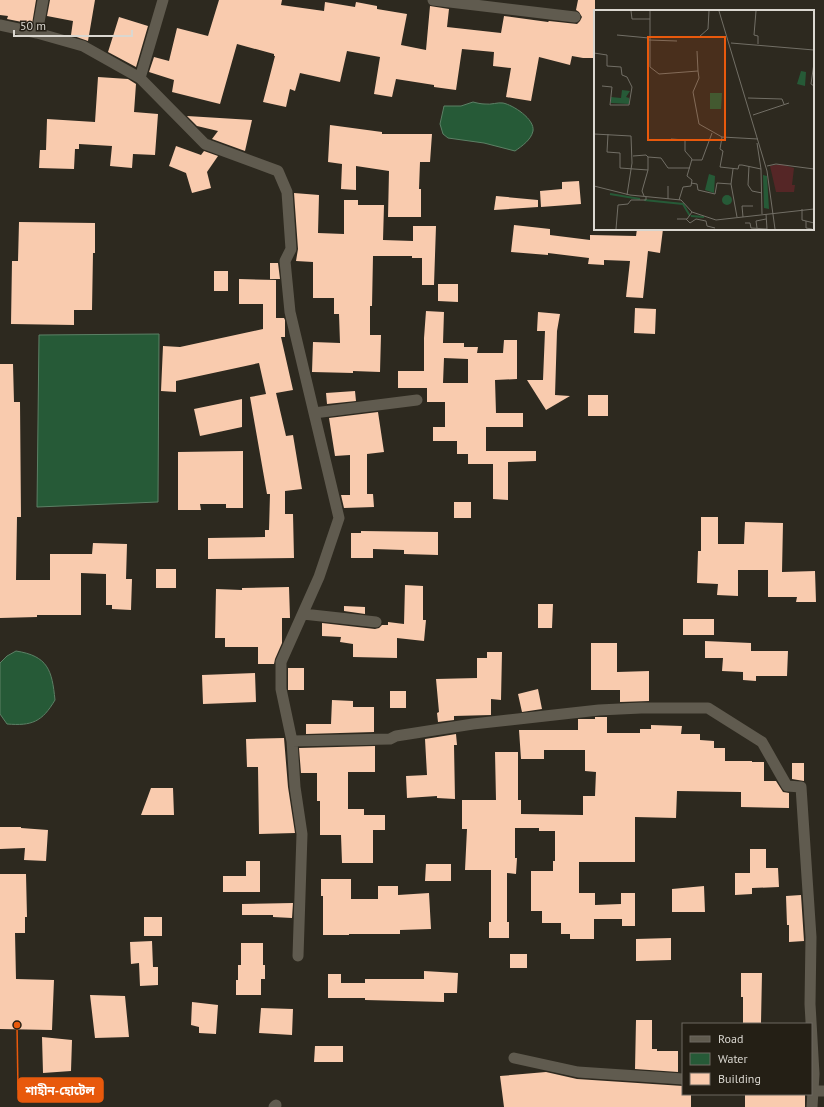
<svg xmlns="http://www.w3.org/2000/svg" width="824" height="1107" font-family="'PT Sans','Noto Sans Bengali',sans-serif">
<rect width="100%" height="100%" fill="#2d291f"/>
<path fill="#265a37" stroke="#5c8065" d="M473,102C477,103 481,104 485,104C491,105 498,102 503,103C513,105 535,119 533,131C531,140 522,146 515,151L484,143L448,138L443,134L440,124L444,106H461Z
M159,334L158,502L37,507L39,335Z
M16,651C48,656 52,670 55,700C42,722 32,726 7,724L0,714V663L7,656Z"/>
<path fill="#f9cbae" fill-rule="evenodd" d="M0,0H36L32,24L7,19L8,16L0,15Z
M50,0H95L88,41L71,35L73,21L47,16Z
M219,0H282L281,5L324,11L325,2L355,7L356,2L377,6V9L407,14L401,45L426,50L430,6L449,9L447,27L501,33L504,16L548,22L549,21L577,24L580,21L582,17L579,12L576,10L578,0H595V58H583L572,56L570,65L539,57L531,101L506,97L511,68L493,66L494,52L462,49L456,90L434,87V85L396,79L392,97L374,94L380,57L347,51L340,82L300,73L295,91L290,89L286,107L263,102L275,56H274V54L237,44L220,104L172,92L174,80L149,72L154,57L169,61L177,28L208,36Z
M119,17L148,26L136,67L108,52Z
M98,77L128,79L136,84L134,112L158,114L155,155L133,154L132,168L110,166L112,146L79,144V149H75L74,169L39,168L40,150H46L47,119L95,122Z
M187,116L252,120L245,151L212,139L218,131L197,126Z
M330,125L382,132V134H432L430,162H420L419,189H421V217H388L389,171L356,166V190L341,189L342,164L328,162Z
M176,146L201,155L204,151L218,156L207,172L211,188L192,193L186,173L169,166Z
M579,181L581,204L541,207L540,191L562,189V182Z
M294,193L319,195L318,233L344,234V200H358V205H384L383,240L413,241V226H436L434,285H422V258H412V256H373L372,306H370V335H381L380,372L353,371V373L312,372L313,342L340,343L339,314H334V298H313V262L296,261L298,249Z
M496,196L538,200V207L494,210Z
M19,222L95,223V253H93L92,310H74V325L11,324L12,261H18Z
M514,225L550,229V235L590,240V235L636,236L637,229H663L660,253L648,251L643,298L626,297L630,261L604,260V265L588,264L589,258L548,253V255L511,252Z
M270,263H278L280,279H270Z
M214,271H228V291H214Z
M239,279L276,280V318H284L285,320V337H281L293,390L276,393L286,436L293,435L302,489L285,491V514H293L294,558L208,559V538L265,537V530H269L270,494H267L250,397L266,394L259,363L176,381V392L161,391L163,346L180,347L263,329V304H239Z
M438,284H458V302L438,301Z
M635,308L656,309L655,334L634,333Z
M426,311L444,312L443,343H464V347H478L477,353H503L504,340H517V379L495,380L496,413H523V427H486V451H536V461L508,462V500L493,499V464H468V454H457V441H433V427H445V402H427V388H398V371H424V338ZM444,358L468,359V383H443Z
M538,312L560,314L557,331L555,395L570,396L546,410L527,380H543L545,331H537Z
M0,364H13L14,402H20L21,517H17L16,580H50V554H92L93,543L127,544L126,579H132L131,610L112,609V605H106V574L81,573V615H37V617L0,618Z
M355,391L356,401L327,404L326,393Z
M588,395H608V416H588Z
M242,399V427L200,436L194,409Z
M378,412L384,452L367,454V494H373L374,507L344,508L341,495H350V455L335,456L329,418Z
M243,451V508H226V504H200L201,510H178V452Z
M454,502H471V518H454Z
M701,517H718V544H744L745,522L783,523L782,572L815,571L816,602H796L797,597H768V570H738V596L717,595L718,584L697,583L698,551H701Z
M361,531L438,532V555L404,554V550L373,549V558H351V533H361Z
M156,569H176V588H156Z
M405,585L423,586V620H426L424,641L397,638V658L353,657V644L340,642L341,637L322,636V623L375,629L379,628L382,625H388V622L404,624Z
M289,587L290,618H282V643L275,659L274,664H258V647H225V638H215L216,589L242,590V588Z
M538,604H553L552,628H538Z
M344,606L365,607V614L344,611Z
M683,619H714V635H683Z
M705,641L751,643V651H788L787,676H756V681L743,680V672L722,671L723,658H705Z
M591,643H617V672L649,671V701L620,702V690H591Z
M487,652H502L501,700L491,699V715L454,716V720L438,722L437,713L439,712L436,679L477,678V658H487Z
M288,668H304V690H288Z
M255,673L256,702L203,704L202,675Z
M538,689L542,709L522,712L518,694Z
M390,691H406V708H390Z
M332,700L353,701V707H374V732L306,734V724H331Z
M595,717H607V733H640V729H651V725L682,726L681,734H700V740L714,741V748H725V761H752V762H764V781H776L783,792L789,793V808L741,807V792L677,791L676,818L635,817V862H579V893H595V905L621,904V893H635V926H622V919H594V939H570V934H561V923H542V911H531V871H553V861H555V831H539V828H515V858H517L516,874L507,873V922H509V938H489V922H491V870H465L467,829H462V800H496L495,752H518V800H521V814L583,815V796H595L596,772L585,771V750H544V759H521L519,730H578V719H595Z
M456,734L457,745H454L455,799L437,798V796L407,798L406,776L427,775L425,739Z
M284,738L288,787L295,833L259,834L258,767H247L246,739Z
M375,746V772H348V809H364V815H385V830H373V863H342L341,835H320V801H317V773H301L299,748Z
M792,763H804V781L792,779Z
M151,788H173L174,815H141Z
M0,827H21V828L48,830L46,861L24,860L25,848L0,849Z
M750,849H766V868H778L779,887L752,888V894L735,895V873H750Z
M246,861H260V892H223V876H246Z
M426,864H451V881H425Z
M0,874H26L27,917H25V933H15L16,979L54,980L52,1030L0,1029Z
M321,879H351V899H378V886H398V895L429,893L431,929L400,930V934H349V935H323V896H321Z
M704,886L705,912H672V889Z
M801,895L804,941L789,942V925H787L786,896Z
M293,903L292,918L273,917V915H242V904Z
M144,917H162V936H144Z
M671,938V960L636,961V939Z
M152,941L153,967H158V985L140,986L139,963L131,964L130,942Z
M241,943H263V965H265V979H261V995H236V980H238V965H241Z
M510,954H527V968H510Z
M424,971L458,973L457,993H444V1002L365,1000V998H328V974H341V983H365V979H424Z
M741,973H762L761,1023H743V997H741Z
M90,995L125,996L129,1037L95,1038Z
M192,1002L218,1005L216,1034L199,1033V1027L191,1025Z
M261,1008L293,1009L292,1035L259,1033Z
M636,1020H652V1049H657V1051H678V1072L635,1069Z
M42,1037L72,1040L71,1071L43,1073Z
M315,1046H343V1062H314Z
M546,1072L577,1079L683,1086V1094H691V1107H504L500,1076Z
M745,1094H805V1107H745Z"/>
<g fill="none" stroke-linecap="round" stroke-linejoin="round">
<path stroke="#605b4f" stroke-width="11" d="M433,0L575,17
M0,25L37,33L83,46L140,78L205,144L278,171L287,192L291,249L285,261L290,312L339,518L319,577L281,662V689L292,741L390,739L396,736L473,724L599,710L641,708H708L762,742L787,786L801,787L811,937L810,1004L814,1074L812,1107
M37,33L43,0
M140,78L163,0
M314,413L417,400
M303,614L376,622
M292,741L295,787L302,834L298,956
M514,1058L578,1072L683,1079
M813,1091H824
M274,1107L276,1105"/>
</g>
<g transform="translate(594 10)">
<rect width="220" height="220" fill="#2d291f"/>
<path d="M186,154L200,158L198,175H201L200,182H182L176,156Z" fill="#552626"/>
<path d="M207,61L212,62L211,76L203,74ZM28,80L36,81L32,87L35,88V94L17,93V87L27,88ZM116,83H128L127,99H116ZM115,164L121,166L120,183L111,180ZM169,165L173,166L175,199L170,198ZM128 190a5 5 0 1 1 10 0a5 5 0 1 1-10 0Z" fill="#265a37"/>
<path fill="none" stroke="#265a37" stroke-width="2" d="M16,184L46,189M50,190L89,194L96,206M97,206L110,207"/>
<path fill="none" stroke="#726f66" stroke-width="1" d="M37,1L38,9H56M56,1V57L65,64L104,61L105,68L99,82L105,114L128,127L164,129M125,1L173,161L181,219M162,1L160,25L164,26V34M23,25L55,28M105,27L114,19L115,1M55,30L83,31M137,33L220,40M103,41L104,61M0,43L13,45V56L27,57L28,65L33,67L38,77L35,95H16L18,77L8,76M220,53L217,74L220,76M154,88L188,89L190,94M159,105L195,93M0,124L37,126L38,153L33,185M14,124L13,142L26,143V158L54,160M128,127L126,139L129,141L126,157L144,159L145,155H148L167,159M77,129L91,130V141L98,149L93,166L98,170L97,176L89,177L85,190M163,133L167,159L168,204M39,146L52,145L54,147L67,148L74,158H96M98,150H108L118,123M155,156L154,175L158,181L168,183M173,156L182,154L220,159M139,159L137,174L143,207M97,173L103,174L104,180L121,184L123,173L137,174M0,176L36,185L87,190L98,202L122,210L220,199M50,186L48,181L54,160V147M74,189V176M208,199V210L220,213M172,204L173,219M149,207L148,196H159M83,209H93L98,202M92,209L96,213L102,209L112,211L113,216L121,218M212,211V218L218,219M151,213H156L157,218L173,219M163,218L162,211L172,209M22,219L24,195L34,194L37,190H52V187"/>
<path fill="#e8590c" fill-opacity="0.15" stroke="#e8590c" stroke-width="2" d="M54,27H131V130H54Z"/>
<rect width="220" height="220" fill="none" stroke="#dad7d0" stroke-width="2"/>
</g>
<path fill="none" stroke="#e8590c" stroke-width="1.5" d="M17 1025L18 1090"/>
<circle fill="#e8590c" stroke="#241f15" stroke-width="1.5" cx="17" cy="1025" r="4"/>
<rect fill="#e8590c" stroke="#e8590c" stroke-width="1.5" x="18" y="1078" width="85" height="24" rx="4"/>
<g font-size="12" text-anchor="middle" font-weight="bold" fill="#fff">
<text x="60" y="1095">শাহীন-হোটেল</text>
</g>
<rect x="682" y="1023" width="130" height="72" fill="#241f15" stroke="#6d6960"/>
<rect x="690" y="1036" width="20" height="6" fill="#605b4f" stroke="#6d6960"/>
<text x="718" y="1043" font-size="12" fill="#dad7d0">Road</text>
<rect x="690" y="1053" width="20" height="12" fill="#265a37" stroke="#6d6960"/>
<text x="718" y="1063" font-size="12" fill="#dad7d0">Water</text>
<rect x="690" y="1073" width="20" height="12" fill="#f9cbae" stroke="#6d6960"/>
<text x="718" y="1083" font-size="12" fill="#dad7d0">Building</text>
<path d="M14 30v6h118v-6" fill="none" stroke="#dad7d0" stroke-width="2"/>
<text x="20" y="30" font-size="12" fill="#dad7d0" stroke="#241f15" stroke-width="3" paint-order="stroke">50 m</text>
</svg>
